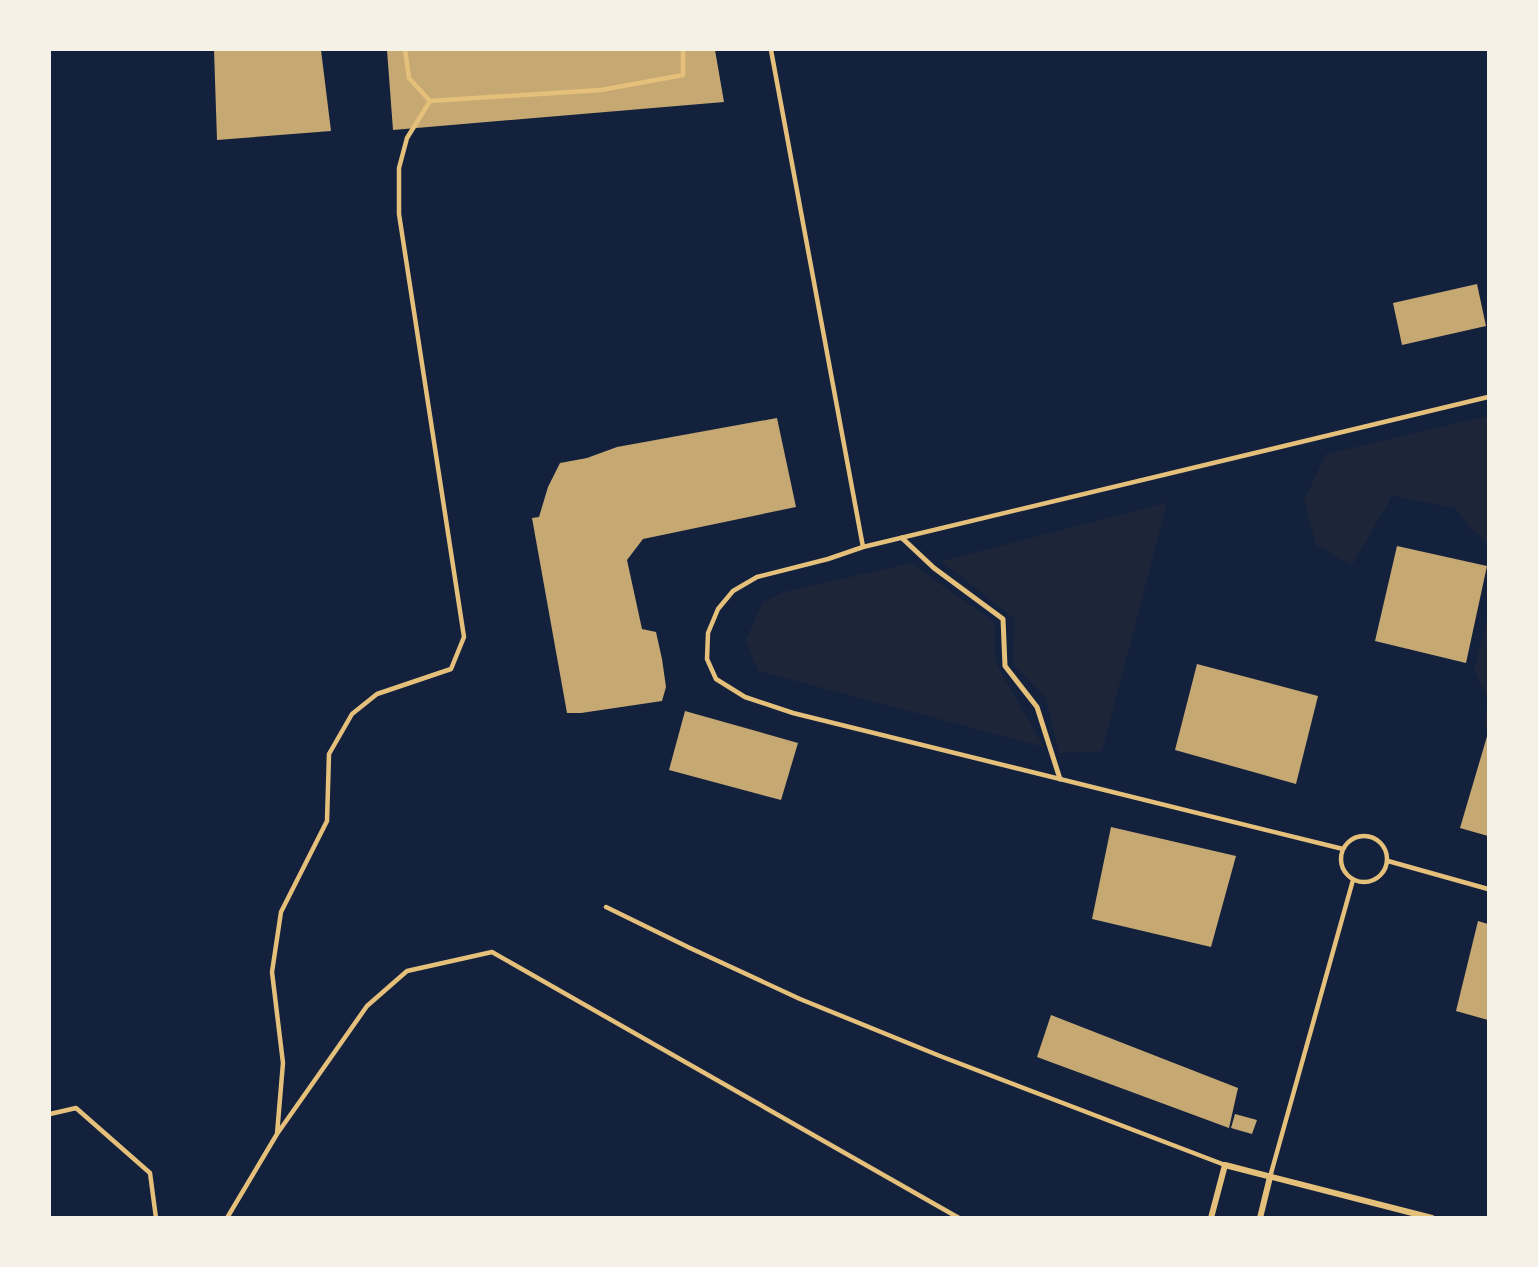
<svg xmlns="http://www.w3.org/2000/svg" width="1538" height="1267" font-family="'Playfair Display',serif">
<rect width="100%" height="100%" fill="#14213d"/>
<path fill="#1d2539" d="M1488,416V543L1469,527L1455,508L1392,496L1352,565L1316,545L1304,500L1326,454Z
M1167,503L1102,751L1059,753L1046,698L1013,664L1015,619L941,561Z
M911,563L994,622L996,664L1044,747L758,671L746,640L763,602L784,592Z
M1488,616V728L1484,726L1488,699L1474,670Z"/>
<path fill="#c6a872" d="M214,50H321L331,131L217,140Z
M387,50H715L724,102L393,130Z
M1477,284L1486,326L1402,345L1393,303Z
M777,418L796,507L643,539L627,560L642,629L656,632L662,659L666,687L662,701L581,713H567L532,518L539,517L548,487L560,463L587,458L617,447Z
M1397,546L1487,566L1466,663L1375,641Z
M1197,664L1318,696L1296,784L1175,750Z
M685,711L798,743L781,800L669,770Z
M1488,733V836L1460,828Z
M1111,827L1236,856L1211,947L1092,919Z
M1478,921L1488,924V1020L1456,1011Z
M1051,1015L1238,1088L1229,1128L1037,1057Z
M1235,1114L1257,1120L1252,1134L1231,1128Z"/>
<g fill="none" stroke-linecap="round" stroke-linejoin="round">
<path stroke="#e5c07b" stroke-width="4.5" d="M405,50L409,78L430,101L601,90L683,75V50
M771,50L863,547
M1341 859a23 23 0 1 1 46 0a23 23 0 1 1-46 0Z
M1343,849L793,713L745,697L716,679L707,659L708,633L718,609L733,591L757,577L828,559L863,547L1488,397
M1388,861L1488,889
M606,907L690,948L800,999L940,1056L1225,1165
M50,1114L76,1108L150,1173L156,1218
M277,1134L283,1063L272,972L281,912L327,821L329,754L352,714L377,694L451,669L464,637L399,214V168L407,138L430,101
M1270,1177L1353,880
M227,1218L277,1134L367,1006L407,971L492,952L959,1218"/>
<path stroke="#e5c07b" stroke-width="5" d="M902,538L934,568L1003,619L1005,666L1037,707L1060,779"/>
<path stroke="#e5c07b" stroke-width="6" d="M1211,1218L1225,1165L1432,1218
M1260,1218L1270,1177"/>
</g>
<rect width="1538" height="1267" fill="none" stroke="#f6f1e7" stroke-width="102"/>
</svg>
